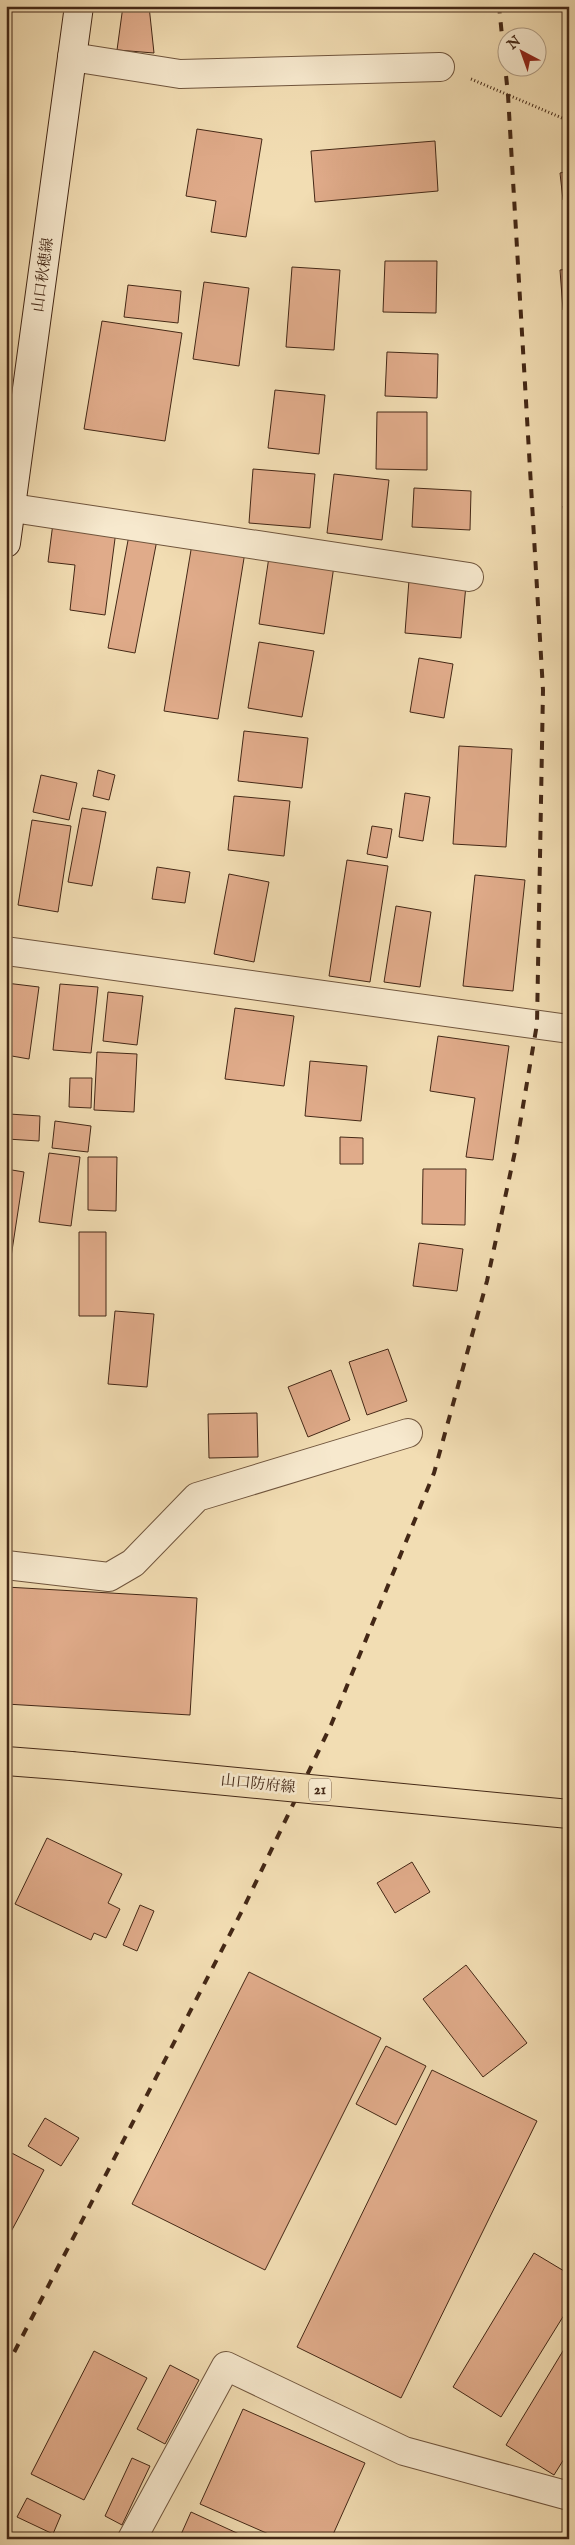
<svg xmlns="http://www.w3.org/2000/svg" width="575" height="2545" font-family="'IM FELL English','Noto Serif JP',serif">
<rect width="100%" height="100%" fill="#f2ddb3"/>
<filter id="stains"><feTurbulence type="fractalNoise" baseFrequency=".004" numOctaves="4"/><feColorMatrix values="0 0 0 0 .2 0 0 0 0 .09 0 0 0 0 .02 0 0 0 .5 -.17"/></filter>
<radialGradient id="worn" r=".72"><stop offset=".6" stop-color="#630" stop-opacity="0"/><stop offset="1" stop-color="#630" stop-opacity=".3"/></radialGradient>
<path fill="#e0ab8a" stroke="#442816" d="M123,6H149L154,53L117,50Z
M197,129L262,139L246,237L211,232L216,201L186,196Z
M435,141L438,191L315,202L311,151Z
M569,171V199L563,200L560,173Z
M385,261H437L436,313L383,312Z
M292,267L340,270L334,350L286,347Z
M569,269V310H563L560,270Z
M204,282L249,288L239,366L193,359Z
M128,285L181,291L178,323L124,317Z
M102,321L182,333L165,441L84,429Z
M387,352L438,354L437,398L385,396Z
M275,390L325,395L319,454L268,448Z
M377,412H427V470L376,469Z
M253,469L315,474L310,528L249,523Z
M334,474L389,480L382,540L327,533Z
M414,488L471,491L470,530L412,527Z
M569,505V544L563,506Z
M53,523L116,531L105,615L70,610L75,565L48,562Z
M129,535L157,540L135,653L108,648Z
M192,544L245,552L218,719L164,711Z
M270,550L335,559L324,634L259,624Z
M409,580L466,585L461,638L405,633Z
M259,642L314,651L302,717L248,708Z
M419,658L453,664L444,718L410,712Z
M244,731L308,738L302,788L238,781Z
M459,746L512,749L506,847L453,844Z
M98,770L115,775L109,800L93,796Z
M41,775L77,783L69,820L33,812Z
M405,793L430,797L423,841L399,837Z
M234,796L290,801L284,856L228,850Z
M82,808L106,812L92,886L68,882Z
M32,820L71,826L58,912L18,905Z
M372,826L392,829L387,858L367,854Z
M347,860L388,866L370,982L329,976Z
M157,867L190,872L185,903L152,899Z
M229,874L269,882L254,962L214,954Z
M475,875L525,880L513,991L463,986Z
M569,882V931H565Z
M396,906L431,912L420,987L384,982Z
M6,983L39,987L29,1059L6,1055Z
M60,984L98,987L91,1053L53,1050Z
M108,992L143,996L137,1045L103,1041Z
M235,1008L294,1016L284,1086L225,1079Z
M438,1036L509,1046L493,1160L466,1157L475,1098L430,1091Z
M97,1052L137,1054L134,1112L94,1110Z
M310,1061L367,1066L361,1121L305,1116Z
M70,1078H92L91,1108L69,1107Z
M9,1114L40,1116L39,1141L7,1139Z
M55,1121L91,1126L88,1152L52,1148Z
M340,1137L363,1138V1164H340Z
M49,1153L80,1157L71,1226L39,1222Z
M88,1157H117L116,1211L88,1210Z
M6,1169L24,1172L6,1290Z
M423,1169H466L465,1225L422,1224Z
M79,1232H106V1316H79Z
M419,1243L463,1249L457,1291L413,1286Z
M115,1311L154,1314L147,1387L108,1384Z
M388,1349L407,1401L367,1415L349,1362Z
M331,1370L350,1420L308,1437L288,1387Z
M257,1413L258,1457L209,1458L208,1414Z
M6,1587L197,1598L190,1715L6,1704Z
M47,1838L122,1874L108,1903L120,1909L106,1938L94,1933L91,1940L15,1904Z
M412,1862L430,1892L395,1913L377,1883Z
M140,1905L154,1911L137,1951L123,1945Z
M466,1965L527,2043L483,2077L423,1999Z
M249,1972L381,2038L265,2270L132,2204Z
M386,2046L426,2066L396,2125L356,2104Z
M432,2070L537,2121L401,2398L297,2347Z
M45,2118L79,2138L61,2166L28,2146Z
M6,2150L44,2170L6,2241Z
M534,2253L569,2274V2307L501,2417L453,2387Z
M569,2341V2451L554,2475L506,2445Z
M94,2351L147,2378L84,2500L31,2474Z
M170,2365L199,2380L165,2444L137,2429Z
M243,2409L365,2463L331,2539H280L200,2504Z
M132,2458L150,2466L122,2525L105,2516Z
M27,2498L61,2515L53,2534L17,2517Z
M191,2512L250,2539H179Z"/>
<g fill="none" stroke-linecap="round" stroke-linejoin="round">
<g stroke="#70553d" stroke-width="30">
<path id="street" d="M72,57L180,74L440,67
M6,507L469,577
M6,951L569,1029
M6,1565L109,1577L133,1563L197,1497L408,1433
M132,2539L226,2366L404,2451L569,2496"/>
</g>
<g stroke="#442816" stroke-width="30">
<path id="secondary" d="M6,543L79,6"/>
</g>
<g stroke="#442816" stroke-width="30">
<path id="primary" d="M6,1761L71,1766"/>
</g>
<path stroke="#442816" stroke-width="3" stroke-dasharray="1 2.5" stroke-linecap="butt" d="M471,79L569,121"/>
<use href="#street" stroke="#f7e9ce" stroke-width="28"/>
<use href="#secondary" stroke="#f7e9ce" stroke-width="28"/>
<use href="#primary" stroke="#f2ddb3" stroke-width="28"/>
<path stroke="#442816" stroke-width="4" stroke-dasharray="9 9" stroke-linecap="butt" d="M6,2368L244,1907L331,1725L434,1473L487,1281L516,1147L537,1024L543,690L508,95L499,6"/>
<g stroke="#442816" stroke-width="30" stroke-linecap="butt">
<path id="primary-bridge" d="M71,1766L569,1814"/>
</g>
<use href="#primary-bridge" stroke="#f2ddb3" stroke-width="28"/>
</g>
<g text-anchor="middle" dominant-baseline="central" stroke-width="5" stroke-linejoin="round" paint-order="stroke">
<rect fill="#f7e9ce" stroke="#7a624d" stroke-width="1" x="309" y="1778.5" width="22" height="23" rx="4"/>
<g font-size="14" font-weight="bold" fill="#442816">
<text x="320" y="1790">21</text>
</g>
<g font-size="15" fill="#442816" stroke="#f7e9ce">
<text transform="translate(43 275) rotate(-82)">山口秋穂線</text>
<text transform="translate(258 1784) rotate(6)">山口防府線</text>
</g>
</g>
<rect width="575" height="2545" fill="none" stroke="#f2ddb3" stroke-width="25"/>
<rect x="8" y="8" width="560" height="2530" fill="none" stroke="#442816" stroke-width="2.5"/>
<rect x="12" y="12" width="550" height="2520" fill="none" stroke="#442816"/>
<g transform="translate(522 52) rotate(319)"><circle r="24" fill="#f7e9ce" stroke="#af9c84"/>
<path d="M0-4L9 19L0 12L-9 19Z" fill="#8f2418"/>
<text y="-8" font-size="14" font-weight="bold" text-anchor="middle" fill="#442816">N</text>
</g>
<rect width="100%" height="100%" filter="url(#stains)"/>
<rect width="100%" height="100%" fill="url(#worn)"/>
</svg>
